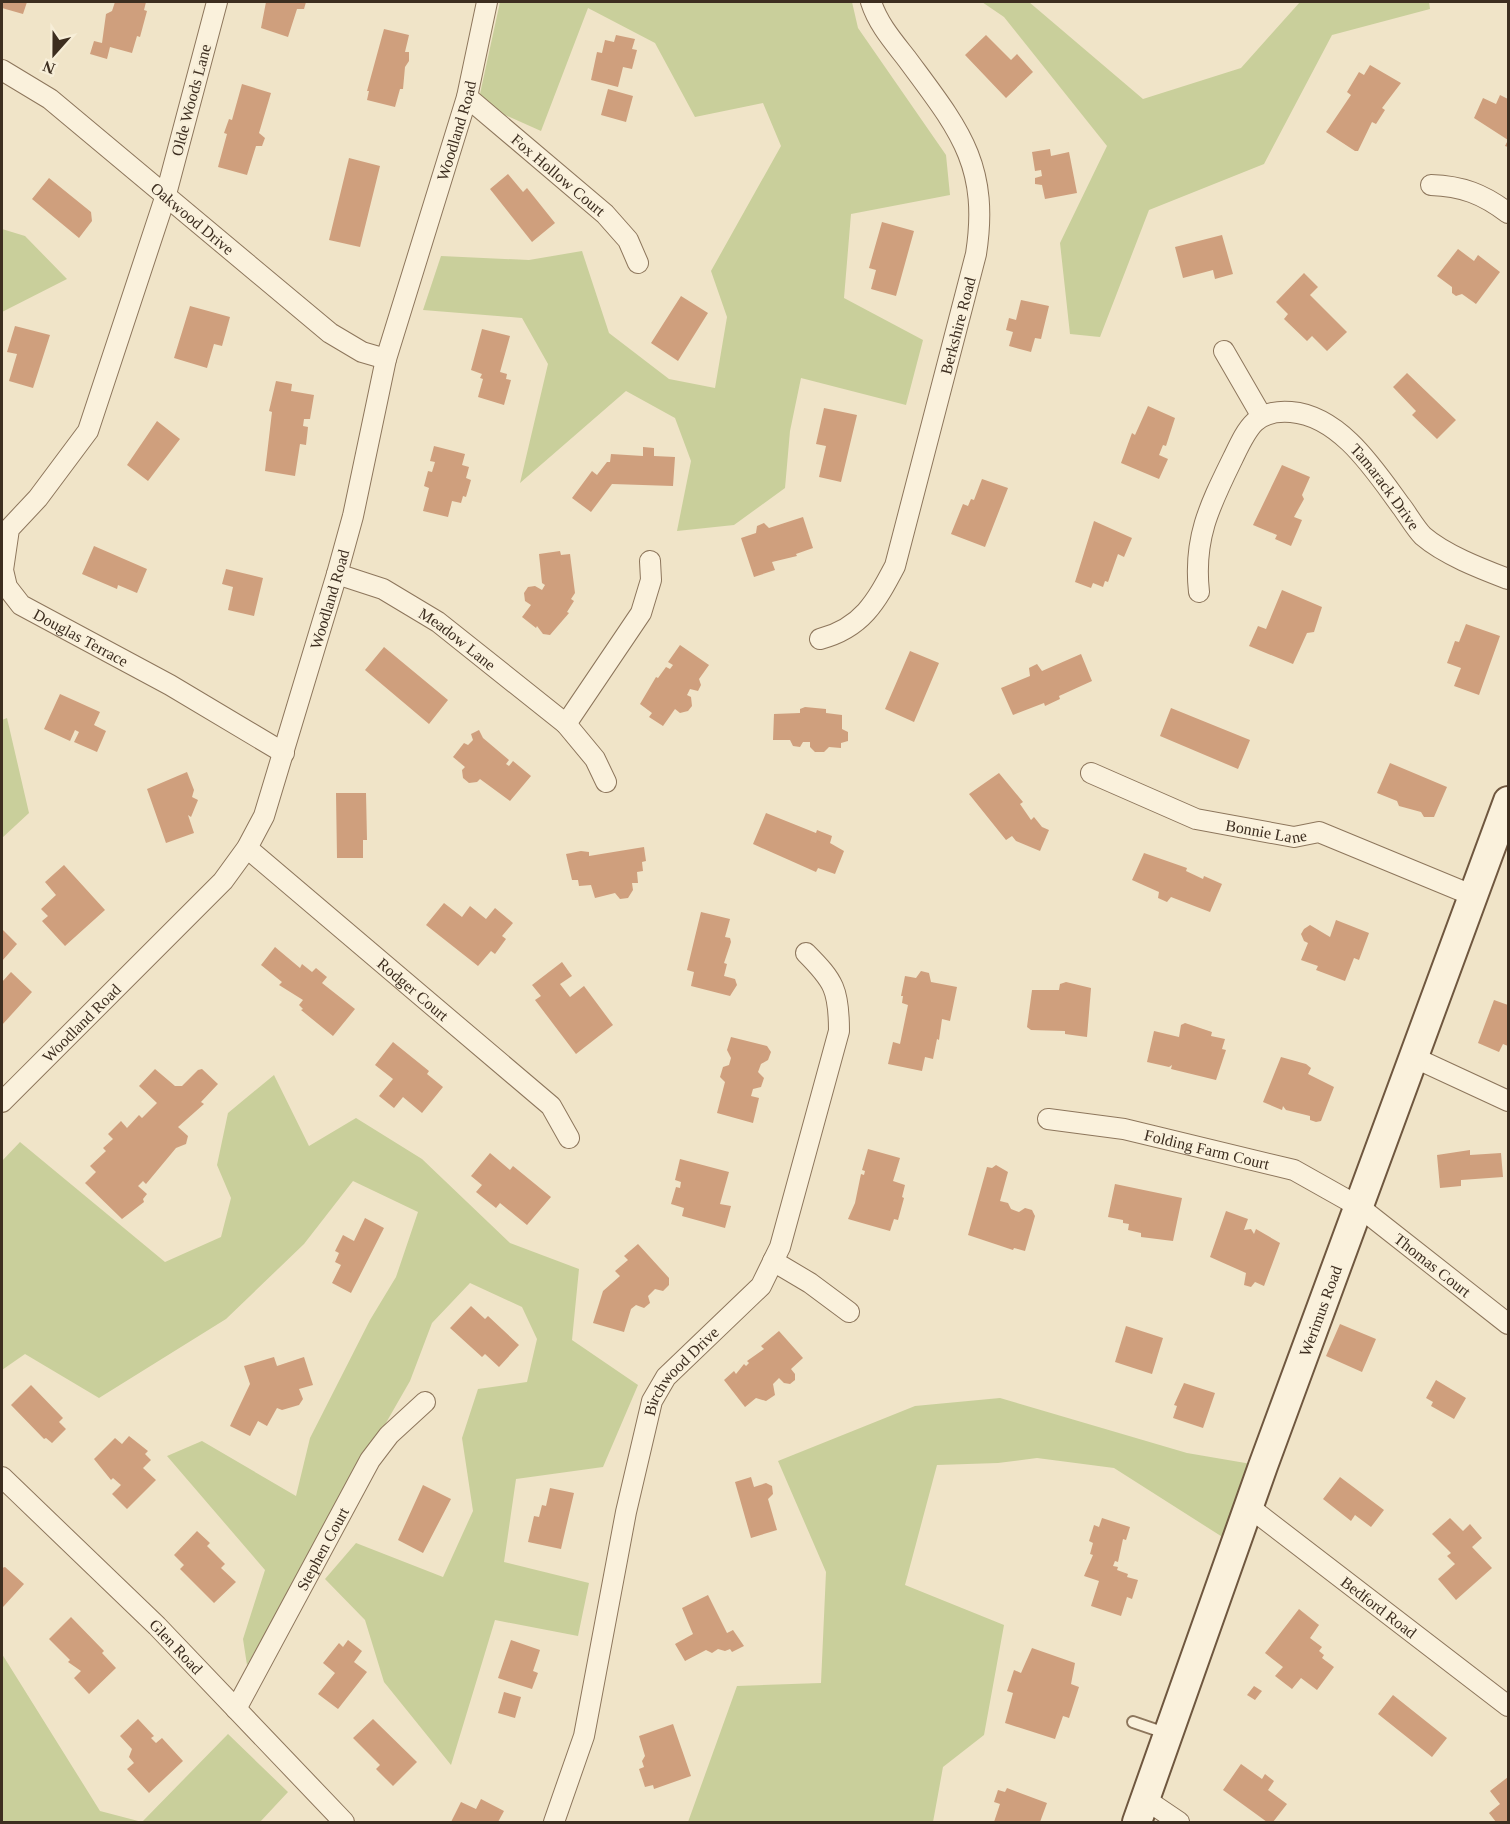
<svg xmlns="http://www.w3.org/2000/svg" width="1510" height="1824" font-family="Georgia,serif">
<rect width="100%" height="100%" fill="#f0e4c8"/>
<path fill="#c9cf9b" d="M500,2H852L858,28L946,155L950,195L851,214L844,298L923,340L906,405L801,378L790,431L785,488L734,525L677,531L691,461L675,418L626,391L520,483L548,364L522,318L423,310L441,256L529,260L582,251L609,333L669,379L715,388L727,317L711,271L781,146L763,103L695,117L655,43L588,8L541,131L478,103Z
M982,2H1029L1143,99L1241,68L1300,2H1429L1430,9L1332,35L1264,164L1149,210L1100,337L1070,334L1060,243L1107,146L1004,17Z
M2,229L25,236L67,279L2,312Z
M7,718L29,813L2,838V720Z
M274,1075L309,1146L356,1118L422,1159L510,1243L579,1269L572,1340L638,1385L603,1467L516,1479L504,1562L589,1583L578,1636L495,1620L451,1765L384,1682L365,1620L325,1579L356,1543L443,1577L473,1511L462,1438L478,1389L527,1382L537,1339L522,1307L470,1283L432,1323L410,1381L247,1665L243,1639L265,1570L167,1456L202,1441L296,1496L310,1438L370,1320L396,1277L418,1212L353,1181L304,1244L226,1319L99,1398L25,1354L2,1370V1161L20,1142L165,1262L221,1237L231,1198L217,1165L228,1113Z
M1000,1398L1187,1453L1263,1466L1235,1545L1114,1468L1037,1458L998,1463L937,1465L905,1585L1004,1625L984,1735L943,1767L933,1822H688L737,1686L821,1683L826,1572L778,1461L915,1406Z
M2,1654L100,1811L142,1822L228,1734L288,1792L260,1822H2Z"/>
<path fill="#cf9f7d" d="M2,2H27L23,14L2,8Z
M115,2H146L144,10L147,11L140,37L137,36L132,53L110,47L107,59L90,54L94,41L102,43L106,14L112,11Z
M266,2H306L304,9H297L288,37L261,28Z
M384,29L409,35L405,52H409V61L405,67L403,89H400L395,107L367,100L369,91H367Z
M616,35L635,39L632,49L637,50L632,69L623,67L618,87L591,80L597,52L602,53L605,40L614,42Z
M986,35L1011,60L1017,54L1033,72L1006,98L965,55Z
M1370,65L1401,83L1382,108L1385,110L1376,124L1372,122L1358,151H1355L1326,132L1351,95L1347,92L1359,72L1364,75Z
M242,84L271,93L259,133L265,138L262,146H256L247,175L218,167L227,134L224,133L229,119L232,120Z
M608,89L633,96L626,122L601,115Z
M1500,95L1508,99V147L1505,146L1508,140L1474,118L1483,98L1496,104Z
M1050,149L1051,156L1069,152L1077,193L1045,199L1042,185L1035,184V178L1042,176L1041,170L1035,171L1032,152Z
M349,158L380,166L360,247L329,240Z
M508,174L523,192L527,188L555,223L532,242L490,189Z
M49,178L91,212L92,221L79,238L32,199Z
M882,222L914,231L896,296L871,289L876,270L869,268Z
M1222,235L1233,274L1215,279L1213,270L1183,278L1175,247Z
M1458,249L1474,261L1478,255L1500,272L1476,304L1462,294L1456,296L1452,293V287L1437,276Z
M1304,273L1318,287L1310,295L1347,332L1327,351L1312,336L1307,341L1284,319L1288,314L1276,302Z
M681,296L708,313L678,361L651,343Z
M1021,300L1049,306L1041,339L1035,338L1031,352L1009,346L1013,332L1006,330L1009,318L1016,320Z
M190,306L230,317L222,346L214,344L207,368L174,358Z
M15,326L50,335L33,388L9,381L17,354L7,352Z
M482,329L510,336L500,372L507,374L506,379L511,380L504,405L478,397L483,379L480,378L482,374L471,370Z
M1407,373L1456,420L1437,439L1412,415L1416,411L1393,387Z
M276,381L292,384L291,391L314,395L310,419H304L303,426L308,427L306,445L300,444L295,476L265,471L272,412L269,411Z
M1148,406L1175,418L1166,446L1163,445L1159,455L1168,459L1159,479L1121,463L1132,433L1135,435Z
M824,408L857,415L841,482L819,477L826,446L816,444Z
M157,421L180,439L148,481L127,465Z
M434,446L465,454L462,465L469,467L466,478L471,480L466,497L463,496L461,503L452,501L448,517L423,511L429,488L424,486L428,471L432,472L435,462L430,461Z
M643,447L654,448V456L675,457L673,486L612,484L591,512L572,498L592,471L597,475L607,462H610L611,454L643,456Z
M1282,465L1310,477L1302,495L1304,499L1294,517L1302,520L1291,546L1275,539L1277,535L1253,525Z
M982,479L1008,488L985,547L951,534L963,504L968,506L971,499L974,500Z
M803,517L813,548L796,554L797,556L772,562L775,570L754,577L741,538L756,533L757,526L764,523L769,528Z
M1094,521L1132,538L1124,557L1118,554L1108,582L1105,581L1103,587L1093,583L1091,588L1075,582Z
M94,546L147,569L137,593L118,585L117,589L82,574Z
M560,551L561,555L570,554L575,593L571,599L574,601L567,612L569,613L550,635L543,634L537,626L536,628L522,617L531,605L525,601L524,593L528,587L535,586L542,590L545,585L542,583L539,554Z
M226,569L263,578L254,616L228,610L233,587L222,584Z
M1282,590L1322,607L1314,632L1307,633L1293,664L1249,646L1258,626L1266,629Z
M1466,624L1500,636L1479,695L1454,686L1461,668L1447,663L1455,641L1459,642Z
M680,645L709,665L699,679L701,685L698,691L690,689L687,695L691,697L692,706L688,711L680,713L675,709L663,726L649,717L652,713L640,704L656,677L658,678L666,667L670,669L673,665L668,662Z
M384,647L448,700L429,724L365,670Z
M910,651L939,663L914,722L885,709Z
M1081,654L1092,681L1059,696L1060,699L1045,706L1044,703L1013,715L1001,688L1030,676L1029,668L1037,664L1042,671Z
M60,694L100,712L94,725L106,731L97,752L74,742L79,732L75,730L70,741L44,729Z
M805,707L826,709V713L842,715V729L848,732V741L841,743V748L829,747L824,752H815L810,747V742H803L800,747L793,746L790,740H773L774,714L800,713V709Z
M1171,708L1250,740L1238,769L1160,736Z
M479,730L483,738L509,760L506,764L509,766L513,761L531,776L510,801L480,779L477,782L469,783L463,778L462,770L465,767L453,757L464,743L468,745L473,740L471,734Z
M1390,763L1447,787L1434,817H1424L1421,812L1399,806L1397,801L1377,793Z
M187,772L194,790L192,797L198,800L191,817L188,815L194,833L166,843L147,789Z
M999,773L1023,802L1020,804L1031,820L1034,817L1042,827L1049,830L1040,851L1016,841L1012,836L1006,840L969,794Z
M336,793H366L367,840H363V858H337Z
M766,813L816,833L817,830L832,836L830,843L844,851L835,874L818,868L816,872L753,844Z
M644,847L646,861L642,862L643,871L637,872L638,883H632L633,890L628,898L620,899L615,893L595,898L591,885L579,886L578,880H572L566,854L581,851L589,852V856Z
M1144,853L1187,868L1186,871L1203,879L1204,876L1222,884L1210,912L1171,897L1167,902L1158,898L1159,892L1132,880Z
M64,865L105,910L65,946L42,921L48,916L41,909L56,895L45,882Z
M444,903L462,917L470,906L486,919L495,908L513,923L502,936L506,939L495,954L491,951L478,966L426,925Z
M701,912L730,919L725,937L730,938L731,942L724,963L727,964L724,976L735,979L737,985L730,996L691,986L694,972L687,970Z
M1336,920L1369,933L1359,960L1354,958L1345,981L1316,970L1318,966L1301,960L1308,943L1304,941L1301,934L1304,929L1310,925L1330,937Z
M2,929L17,944L2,961Z
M275,947L300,968L302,964L312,972L316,968L327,977L322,983L355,1009L333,1036L301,1010L303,1009L299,1005L303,1000L279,985L282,982L261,965Z
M562,962L572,976L560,984L570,997L584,986L613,1025L576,1054L535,1000L541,996L532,985Z
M921,971L929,973L931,982L957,987L950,1021L942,1019L939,1040L937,1039L933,1059L925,1057L922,1071L888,1064L893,1042L900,1044L908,1005L902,1003L903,996H901L905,976L916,978Z
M11,972L32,992L2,1025V982Z
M1066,982L1091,988L1087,1037L1065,1034V1031L1031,1030L1027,1027L1032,990H1059L1060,984Z
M1494,1000L1508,1005V1046L1503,1044L1499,1052L1478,1043Z
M1185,1023L1212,1032L1211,1036L1225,1039L1222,1049L1226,1050L1216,1080L1171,1069L1172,1065L1169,1067L1147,1062L1154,1031L1179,1037L1181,1025Z
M731,1037L767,1046L771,1052L768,1060L761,1064L758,1072L764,1078L761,1087L753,1089L751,1096L759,1098L753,1123L717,1113L725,1082L720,1077L723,1067L729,1065L731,1058L727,1050Z
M393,1042L429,1071L427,1074L443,1087L422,1113L403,1097L394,1108L379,1096L393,1079L375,1065Z
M1281,1057L1306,1064L1311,1068L1308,1074L1334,1087L1321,1121L1316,1122L1310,1120V1116L1286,1110L1283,1106L1282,1110L1263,1102Z
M155,1069L175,1086H182L198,1070L202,1069L218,1084L201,1102L204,1104L178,1127L188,1136L186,1144L176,1148L146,1184L143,1181L138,1186L147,1194L143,1199L144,1202L122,1219L85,1183L96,1172L90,1166L106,1151L103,1148L113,1139L108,1134L121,1121L127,1128L139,1115L142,1118L157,1103L139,1086Z
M868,1149L900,1158L893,1181L905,1185L902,1197L904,1198L898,1220L894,1219L890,1231L848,1219L855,1203L861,1174L864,1175L865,1171L862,1170Z
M1470,1150V1155L1501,1153L1503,1177L1461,1180V1186L1440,1188L1437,1155Z
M490,1153L510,1170L513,1166L551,1197L527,1225L500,1203L496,1208L476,1192L482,1185L471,1176Z
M680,1159L729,1172L720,1204L731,1206L725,1228L682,1216L684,1208L671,1204L676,1187L680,1188L681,1182L675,1180Z
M996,1165L1008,1172L1000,1201L1008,1203L1011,1209L1019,1212L1025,1208L1032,1210L1035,1216L1025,1251L1014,1248L1013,1250L968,1235L987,1167L992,1168Z
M1115,1184L1182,1198L1173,1241L1141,1237V1233L1128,1230L1129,1224L1123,1223V1220L1108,1217Z
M1226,1211L1248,1219L1244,1230L1251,1229L1254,1234L1256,1229L1280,1243L1264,1286L1255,1282L1251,1287L1244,1285L1246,1273L1210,1257Z
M365,1218L384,1228L351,1293L332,1283L341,1265L335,1262L339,1253L335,1251L343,1235L354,1241Z
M638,1244L669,1278V1285L663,1291L655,1289L648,1296L650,1303L644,1308L636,1305L631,1309L624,1332L593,1323L603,1291L620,1276L615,1271L628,1260L624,1256Z
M471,1306L485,1319L488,1316L519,1345L499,1367L485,1354L482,1357L450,1328Z
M1340,1324L1376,1339L1362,1372L1326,1356Z
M1126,1326L1163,1338L1152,1374L1115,1362Z
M779,1331L803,1358L791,1369L795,1374V1380L790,1384L784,1383L779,1378L773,1384L775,1395L766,1401L756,1398L745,1407L724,1380L734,1371L736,1374L744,1364L746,1366L749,1363L747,1361L764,1349L761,1346Z
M274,1357L277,1366L304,1357L313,1385L299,1389L303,1399L299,1405L282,1410L277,1408L267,1426L258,1421L250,1436L230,1426L250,1384L244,1366Z
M1436,1380L1466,1398L1454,1419L1431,1406L1433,1402L1426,1398Z
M1184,1383L1215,1393L1203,1428L1173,1418L1177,1406L1174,1405Z
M31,1385L63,1418L59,1422L66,1429L52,1443L46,1438L44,1439L11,1405Z
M129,1436L148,1451L145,1454L151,1460L143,1468L156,1480L127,1509L112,1494L121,1485L113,1478L111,1480L94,1459L115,1438L122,1444Z
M751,1477L754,1487L766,1483L772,1486L773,1494L768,1499L777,1530L751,1538L735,1482Z
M1340,1477L1384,1510L1371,1527L1355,1515L1351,1521L1323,1499Z
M423,1485L451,1499L423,1553L398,1540Z
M550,1488L574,1493L561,1549L528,1542L534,1516L539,1517L542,1505L546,1506Z
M1102,1518L1130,1527L1126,1540L1123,1539L1118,1562L1115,1561L1113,1566L1118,1567L1117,1570L1128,1574L1127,1577L1138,1580L1132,1599L1127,1597L1121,1616L1091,1606L1099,1581L1084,1576L1093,1555L1090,1554L1093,1543L1089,1541L1094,1525L1099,1527Z
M1450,1518L1463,1531L1470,1524L1482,1538L1472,1547L1492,1568L1456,1600L1438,1579L1455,1564L1447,1556L1451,1553L1432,1534Z
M197,1531L210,1543L207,1546L225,1564L221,1568L236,1582L214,1603L180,1569L184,1565L174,1555Z
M5,1567L24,1584L3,1607L2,1568Z
M708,1595L727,1633L733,1630L744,1646L732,1652L730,1649L725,1651L718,1649L712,1653L706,1650L685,1661L675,1644L693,1634L682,1608Z
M1299,1609L1319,1625L1310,1638L1322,1647L1319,1651L1324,1655L1322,1658L1334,1667L1317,1690L1301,1678L1292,1689L1275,1676L1283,1667L1265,1653Z
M71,1617L104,1651L102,1653L116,1668L89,1694L74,1678L81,1671L68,1662L70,1660L49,1639Z
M348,1640L362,1651L354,1662L367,1672L338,1709L318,1694L335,1673L323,1663L339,1643L343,1647Z
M511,1640L540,1650L533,1671L538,1673L532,1689L498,1678Z
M1032,1648L1075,1663L1071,1684L1079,1687L1069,1718L1063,1716L1055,1739L1005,1723L1013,1693L1007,1691L1014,1670L1021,1673Z
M1254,1686L1262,1691L1255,1700L1247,1695Z
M504,1692L521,1697L515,1718L498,1713Z
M1393,1695L1447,1738L1432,1757L1378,1714Z
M138,1719L154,1736L151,1738L156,1743L162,1738L183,1761L149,1793L127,1769L134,1763L129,1757L132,1749L120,1736Z
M373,1719L417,1762L393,1786L376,1769L380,1765L353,1738Z
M673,1724L691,1776L654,1789L653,1785L645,1787L639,1769L644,1767L642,1761L645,1756L639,1736Z
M1241,1764L1262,1779L1265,1774L1274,1781L1268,1790L1287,1804L1273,1822H1267L1223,1790Z
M1508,1777V1822H1496L1489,1813L1500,1804L1490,1791Z
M1007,1788L1047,1803L1040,1822H994L1000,1804L994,1802L998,1790L1005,1792Z
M481,1799L504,1811L498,1822H451L461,1802L476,1809Z"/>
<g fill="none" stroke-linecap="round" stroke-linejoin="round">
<g stroke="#8d765c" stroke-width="14">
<path id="service" d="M1133,1722L1168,1734"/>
</g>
<g stroke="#8d765c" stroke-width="22">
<g id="minor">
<path id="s1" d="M217,2L165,198L88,431L38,498L9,529L3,570L7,587L21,605L170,685L284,753"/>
<path id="s2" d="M2,70L50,99L330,333L362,352L386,359"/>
<path id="s3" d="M467,97L605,214L628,240L638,263"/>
<path d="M1431,185C1462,186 1483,194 1508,213"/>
<path d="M1224,351L1261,415"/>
<path id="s4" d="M337,574L383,589L438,622L566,724L595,759L606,782"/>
<path id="s5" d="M1199,592C1193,538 1210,505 1233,458C1247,429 1255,409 1291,412C1340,416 1374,469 1401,506C1408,515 1415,528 1423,536C1445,555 1482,569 1508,579"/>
<path id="s6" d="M820,639C862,628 876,602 895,566L976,254C990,164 958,128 907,59C893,41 878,24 871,2"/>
<path d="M566,724L641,613L651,580L650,561"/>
<path id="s7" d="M1091,773L1196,819L1294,837L1319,832L1474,896"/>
<path id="s8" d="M247,848L551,1106L569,1138"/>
<path d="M1413,1057L1508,1101"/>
<path id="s9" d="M2,1102L223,881L247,848L264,816L337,574L353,516L386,359L467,97L487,2"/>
<path id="s10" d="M1048,1119L1124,1129L1294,1170L1358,1206L1508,1324"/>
<path d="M773,1261L810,1283L849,1312"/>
<path id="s11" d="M2,1477L157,1626L344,1822"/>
<path id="s12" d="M1249,1507L1508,1706"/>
<path id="s13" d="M236,1709L370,1460L389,1435L425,1402"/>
<path d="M1145,1799L1179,1822"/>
<path id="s14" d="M554,1822L584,1736L626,1512L652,1401L666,1377L761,1286L780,1247L839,1031C839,990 834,981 806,953"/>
</g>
</g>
<g stroke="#6f573f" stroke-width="32">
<g id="secondary">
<path id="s15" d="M1137,1822L1263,1466L1508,801"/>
</g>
</g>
<use href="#service" stroke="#faf1dc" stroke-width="10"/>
<use href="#minor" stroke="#faf1dc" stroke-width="20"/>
<use href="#secondary" stroke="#faf1dc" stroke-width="28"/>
</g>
<g text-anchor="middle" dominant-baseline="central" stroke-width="5" stroke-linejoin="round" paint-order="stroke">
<g font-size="16" fill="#3d2e20" stroke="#f7eed8">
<text transform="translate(191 100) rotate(-75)">Olde Woods Lane</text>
<text stroke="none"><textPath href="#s9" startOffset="1102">Woodland Road</textPath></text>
<text stroke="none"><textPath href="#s3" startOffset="120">Fox Hollow Court</textPath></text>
<text stroke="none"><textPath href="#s2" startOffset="242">Oakwood Drive</textPath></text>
<text stroke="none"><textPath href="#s6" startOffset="357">Berkshire Road</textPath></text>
<text stroke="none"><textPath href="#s5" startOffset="346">Tamarack Drive</textPath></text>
<text stroke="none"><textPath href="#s9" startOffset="616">Woodland Road</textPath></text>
<text stroke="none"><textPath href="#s1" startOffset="724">Douglas Terrace</textPath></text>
<text stroke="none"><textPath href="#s4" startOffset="138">Meadow Lane</textPath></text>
<text stroke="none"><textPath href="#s7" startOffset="186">Bonnie Lane</textPath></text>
<text stroke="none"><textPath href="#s8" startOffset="218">Rodger Court</textPath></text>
<text stroke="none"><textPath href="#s9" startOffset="112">Woodland Road</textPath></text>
<text stroke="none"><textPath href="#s10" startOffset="162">Folding Farm Court</textPath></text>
<text stroke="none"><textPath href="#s10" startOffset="420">Thomas Court</textPath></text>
<text stroke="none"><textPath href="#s15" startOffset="543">Werimus Road</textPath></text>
<text stroke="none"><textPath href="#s14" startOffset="474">Birchwood Drive</textPath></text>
<text stroke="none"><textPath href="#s13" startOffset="182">Stephen Court</textPath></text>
<text stroke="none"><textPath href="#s12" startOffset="164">Bedford Road</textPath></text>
<text stroke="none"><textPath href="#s11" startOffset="243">Glen Road</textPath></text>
</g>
</g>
<rect width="1510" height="1824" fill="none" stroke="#3d2e20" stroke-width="6"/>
<g transform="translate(54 54) rotate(201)" stroke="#f7eed8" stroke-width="4.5" paint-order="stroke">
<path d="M0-4.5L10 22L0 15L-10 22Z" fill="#3d2e20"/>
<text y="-9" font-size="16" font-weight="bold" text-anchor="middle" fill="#3d2e20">N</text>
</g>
</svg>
